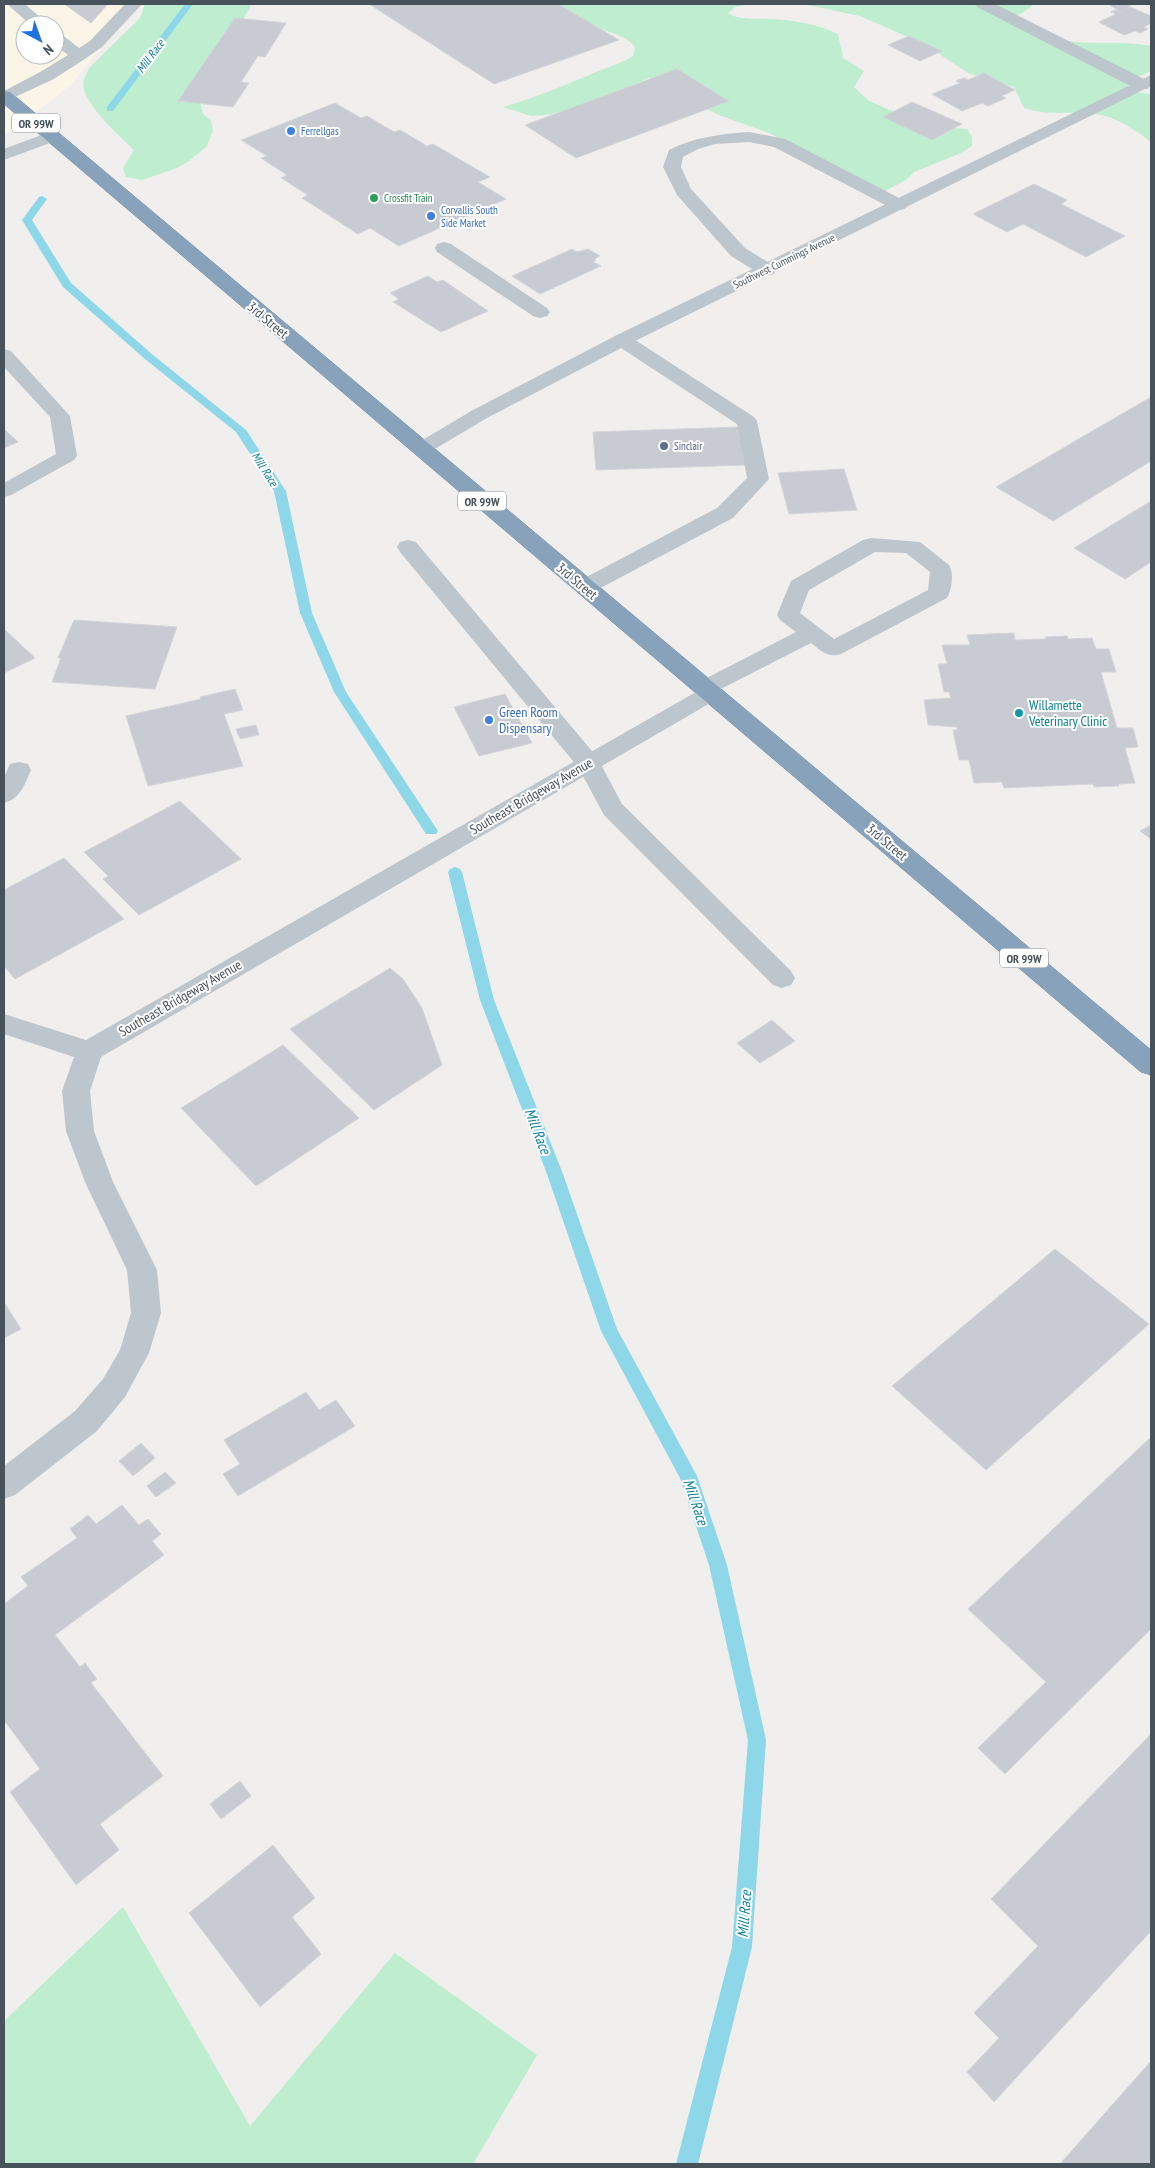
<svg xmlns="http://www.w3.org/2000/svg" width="1155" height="2168" font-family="'PT Sans Narrow',sans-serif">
<rect width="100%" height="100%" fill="#f1eeee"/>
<path fill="#fbf5e8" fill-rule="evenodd" d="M4,4H136L71,85L4,137ZM25,25H55V55H25Z"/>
<path fill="#beedcf" d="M145,4H250V7L199,98L203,114L211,121L213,130L207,146L189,161L177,168L142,180L126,177L123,168L134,150C118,134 93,113 85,92C81,83 86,73 91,66L140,18Z
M530,4H753L735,7L728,13C741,21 754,18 769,19C792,20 818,24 838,34L843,58L864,71L854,87L869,101L927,126L967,129L972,137V146L961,153L914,172L906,180L883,192L769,133L719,115L694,103L664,82L648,78L595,103L547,115L531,116L503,107C534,98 564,86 594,73C607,67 621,64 633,56L635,47C616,21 556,32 530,4Z
M803,4H1031L1032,6L1013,19C1026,25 1041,36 1055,39C1087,46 1120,40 1151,46V71L1125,83L1137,92L1151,94V142C1138,132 1124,122 1108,117C1081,108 1053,118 1024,108L1014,87L968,73L924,44L860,16Z
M123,1907L250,2126L395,1953L537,2055L473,2164H4V2021Z"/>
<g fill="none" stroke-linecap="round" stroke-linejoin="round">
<path fill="#8dd7e8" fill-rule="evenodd" d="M185,4H193L113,111H107V107Z
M42,196L47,199L32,220L71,283L153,355L246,430L286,491L312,613L346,692L436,828L438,831L436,834H426L334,692L300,613L274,491L236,432L145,359L63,287L22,220L39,197Z
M455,867L460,869L462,872L494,1000L563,1174L617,1329L697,1476L727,1565L766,1740L752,1947L698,2164H676L732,1947L748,1740L709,1565L680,1478L601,1331L547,1174L480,1000L448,872L450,869Z"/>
</g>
<path fill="#c8cbd1" stroke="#d3d5da" d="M64,4H108L91,23Z
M369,4H558L619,40L494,84Z
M1108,4H1133L1128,6L1151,16V23L1144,27L1148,29L1140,33L1135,31L1125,35L1122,34L1099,22L1116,14L1111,12L1115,10L1121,12Z
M235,18L286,23L265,57L258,56L241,82L249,83L233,107L178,101Z
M909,36L942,51L920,61L888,45Z
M677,69L729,101L576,158L525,125Z
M984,73L1015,90L1001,96L1006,98L988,106L982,103L962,111L932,94L960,83L956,81L964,78L968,80Z
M912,102L962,124L932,140L883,117Z
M335,103L361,118L367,116L394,132L400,130L427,146L433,144L490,177L478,182L506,199L399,246L370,228L358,234L302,198L308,195L281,178L287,175L261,158L267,156L241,140Z
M1034,184L1067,200L1061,204L1125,236L1086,257L1023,224L1007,232L973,214Z
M572,249L577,252L588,249L600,256L594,259L596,260L593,262L601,266L540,294L512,276Z
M428,276L437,282L443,280L488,311L441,332L393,302L399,299L390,293Z
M1151,397V461L1053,521L996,487Z
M739,427L745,465L596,470L593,432Z
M4,429L18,442L4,448Z
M844,469L857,510L789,514L778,473Z
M1151,501V562L1125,579L1074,548Z
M74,620L177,627L155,689L52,682L61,658H58Z
M4,629L35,658L4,673Z
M1014,633L1015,640L1046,639L1045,637L1067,636L1068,639L1092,638L1096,649H1109L1116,672H1101L1117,728H1133L1138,747L1125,748L1135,783L1118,784L1119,786L1094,787L1093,784L1004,788L1002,782L974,783L969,760H959L953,730H957V727L928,725L924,700L951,698L949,692H944L938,664H947L942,645H970L967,635Z
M235,689L243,710L224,714L243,766L148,786L126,716L201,699L200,697Z
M505,694L532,743L479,756L454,707Z
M256,725L259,735L240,739L236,729Z
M180,801L241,859L139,915L103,879L108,876L84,852Z
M1151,825V839L1140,831Z
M64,858L124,919L15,979L4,966V890Z
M390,968L403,979L422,1008L442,1065L374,1110L290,1029Z
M772,1020L795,1041L760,1063L737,1043Z
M283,1045L359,1118L256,1186L181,1108Z
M1055,1249L1149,1324L986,1470L892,1386Z
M4,1302L21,1329L4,1338Z
M306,1392L319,1410L336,1400L355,1426L238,1496L223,1474L240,1464L224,1440Z
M1151,1437V1629L1005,1774L978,1748L1046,1682L968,1609Z
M141,1443L155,1458L133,1476L119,1461Z
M165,1472L176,1483L156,1497L147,1486Z
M122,1505L139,1525L148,1519L161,1534L152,1541L164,1555L55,1635L80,1667L85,1663L97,1679L91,1683L163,1776L100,1824L119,1850L76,1885L10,1792L40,1769L4,1720V1604L28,1586L21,1577L77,1538L70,1529L88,1515L96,1524Z
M1151,1734V1931L994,2102L967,2072L999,2038L974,2013L1038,1946L991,1899Z
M240,1781L251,1796L221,1819L210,1804Z
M273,1845L315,1898L292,1917L321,1954L260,2007L189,1913Z
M1151,2061V2164H1060Z"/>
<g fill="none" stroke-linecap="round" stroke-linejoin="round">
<g stroke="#738da7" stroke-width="1">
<path id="highway" d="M4,91L10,92L1151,1050V1075L1141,1072L4,104Z"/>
</g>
<path fill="#bdc6cd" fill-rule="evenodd" d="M7,4H25L49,25H31Z
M125,4H142L102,47L85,59L52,80L4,102V91L40,72L68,55L55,45V32L61,34L79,48L90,41Z
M975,4H995L1148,81L1150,85L1148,89H1136L977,7Z
M749,132L785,139L905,201L908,205L905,209L899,210L893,209L774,147L749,142L715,144L698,149L683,157L681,167L691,189L745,248L774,266L776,270L774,274L767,276L760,274L731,256L677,195L663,167L669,150C695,137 720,134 749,132Z
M444,242L451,244L547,308L550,312L547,316L540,318L533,316L437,252L435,248L437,244Z
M622,334L629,336L754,417L757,421L769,479L733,518L593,592L585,594L577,592L574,587L577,582L717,508L747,478L737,424L615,344L612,340L615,336Z
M4,349L11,351L70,416L77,456L74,460L11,495L4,497V483L56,454L50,417L4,367Z
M871,538L920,542L949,565C954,573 952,590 947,598L841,654C828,658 821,651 811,643L713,693L705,696L697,693L693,688L697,683L796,632L780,620L777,615L791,581L863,540ZM875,552L906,553L930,572L928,590L834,639L800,613L809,590Z
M408,540L416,542L597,757L622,804L791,971L795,978L791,985L782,988L773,985L604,815L578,767L400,552L397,547L400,542Z"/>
<path fill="#bdc6cd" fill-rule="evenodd" d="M1151,75V86L629,344L487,418L428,453L421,455L414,453L411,449L414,445L473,410L615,336Z
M52,131L58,132L61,136L58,140L4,160V149Z
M711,685L719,688L723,693L719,698L101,1057L90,1091L94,1131L113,1182L157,1270L161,1313L149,1353L125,1397L97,1431L15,1495L4,1499V1466L75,1411L103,1379L120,1350L131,1313L127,1270L85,1182L66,1131L62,1091L74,1057L4,1034V1014L86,1040L703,688Z
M19,762L28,764L31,770C25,784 20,799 4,803V777L10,764Z"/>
<use href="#highway" fill="#88a2bb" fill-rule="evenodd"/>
</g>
<g fill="#3f7fe0" stroke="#fff" stroke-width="2">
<circle cx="291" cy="131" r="5"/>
<circle cx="431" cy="216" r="5"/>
<circle cx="489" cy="720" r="5"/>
</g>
<circle fill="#2e9e5b" stroke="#fff" stroke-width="2" cx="374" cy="198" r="5"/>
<circle fill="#5c6f8a" stroke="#fff" stroke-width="2" cx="664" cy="446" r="5"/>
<circle fill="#0f9aa8" stroke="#fff" stroke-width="2" cx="1019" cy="713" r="5"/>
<g text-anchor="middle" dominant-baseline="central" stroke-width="4" stroke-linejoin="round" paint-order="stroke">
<g font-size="11" fill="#366cbe" stroke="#fff" text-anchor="start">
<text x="301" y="131">Ferrellgas</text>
<text x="441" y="210">Corvallis South<tspan x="441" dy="13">Side Market</tspan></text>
</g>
<g font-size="11" fill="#27864d" stroke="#fff" text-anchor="start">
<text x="384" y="198">Crossfit Train</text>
</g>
<g font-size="11" fill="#47525b" stroke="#fff">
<text transform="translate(784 261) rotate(-26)">Southwest Cummings Avenue</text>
</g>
<g font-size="11" fill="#4e5e75" stroke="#fff" text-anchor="start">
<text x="674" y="446">Sinclair</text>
</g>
<g font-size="12" font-style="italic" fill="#12819c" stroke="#fff">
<text transform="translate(150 56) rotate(-53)">Mill Race</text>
<text transform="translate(265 469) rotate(57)">Mill Race</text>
</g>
<g fill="#fff" stroke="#7e868c" stroke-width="1">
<rect x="12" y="113.5" width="48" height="19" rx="4"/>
<rect x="458" y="491.5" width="48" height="19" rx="4"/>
<rect x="1000" y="948.5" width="48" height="19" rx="4"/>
</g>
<g font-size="12" font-weight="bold" fill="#47525b">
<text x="36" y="123">OR 99W</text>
<text x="482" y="501">OR 99W</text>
<text x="1024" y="958">OR 99W</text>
</g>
<g font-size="14" fill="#47525b" stroke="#fff">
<text transform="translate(268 320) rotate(40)">3rd Street</text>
<text transform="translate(577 581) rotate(40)">3rd Street</text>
<text transform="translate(531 796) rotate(-30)">Southeast Bridgeway Avenue</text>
<text transform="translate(887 842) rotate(40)">3rd Street</text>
<text transform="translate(180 998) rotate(-30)">Southeast Bridgeway Avenue</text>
</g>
<g font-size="14" fill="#0d838f" stroke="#fff" text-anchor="start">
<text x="1029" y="705">Willamette<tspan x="1029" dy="16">Veterinary Clinic</tspan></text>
</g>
<g font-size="14" fill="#366cbe" stroke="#fff" text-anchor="start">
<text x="499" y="712">Green Room<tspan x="499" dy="16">Dispensary</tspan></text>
</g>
<g font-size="15" font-style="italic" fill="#12819c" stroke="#fff">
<text transform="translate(538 1131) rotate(69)">Mill Race</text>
<text transform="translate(696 1502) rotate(71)">Mill Race</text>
<text transform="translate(744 1914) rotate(-86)">Mill Race</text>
</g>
</g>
<rect width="1155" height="2168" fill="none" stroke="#47525b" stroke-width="10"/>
<g transform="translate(40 40) rotate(139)"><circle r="24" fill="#ffffff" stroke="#b5babd"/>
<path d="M0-4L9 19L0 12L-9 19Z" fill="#2074d9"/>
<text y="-8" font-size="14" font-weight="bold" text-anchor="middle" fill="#47525b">N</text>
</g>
</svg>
